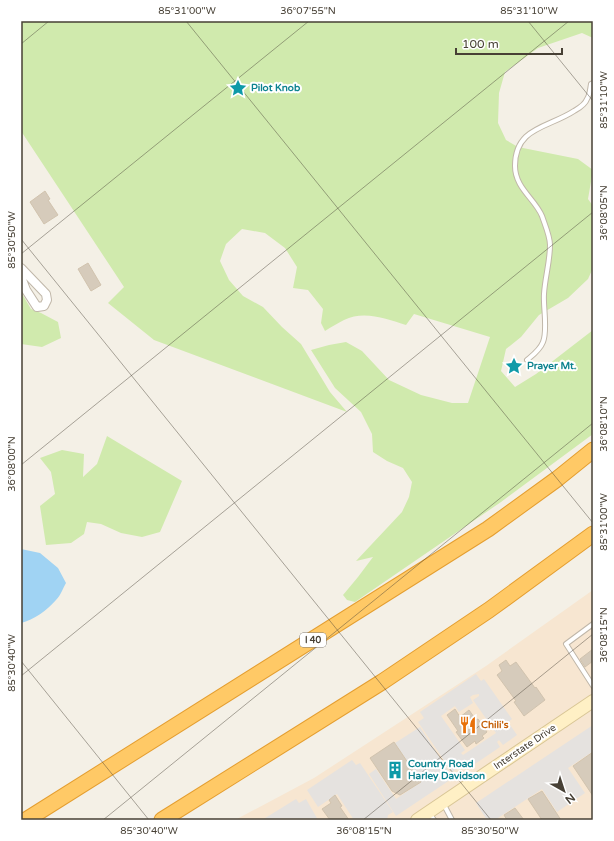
<svg xmlns="http://www.w3.org/2000/svg" width="614" height="841" font-family="'Varela Round',sans-serif">
<rect width="100%" height="100%" fill="#f4f0e6"/>
<path fill="#f7e6d1" d="M593,590V820H235L314,778L486,666Z"/>
<path fill="#d0eaad" d="M21,21H593V38L582,33L538,48L505,72L499,93L498,123L506,140L518,147L578,159L593,170L588,199L593,206V268L588,279L568,298L539,315L521,337L506,349L501,371L515,387L536,374L593,330V434L501,502L355,602L347,600L343,595L358,577L373,557L356,561L402,512L409,497L412,482L403,468L387,461L373,452L372,434L361,412L335,388L311,350L329,345L346,342L362,351L389,380L421,395L452,403H468L490,337L414,314L406,325C387,319 364,310 344,320C338,323 331,327 325,331L321,323L323,309L308,290L293,288L297,267L285,248L265,233L242,229L226,244L220,261L229,280L243,296L263,307L282,327L301,344L330,392L347,412L154,340L108,303L124,287L21,131Z
M21,292L31,309L41,313L58,322L61,338L42,347L21,344Z
M107,436L182,481L160,532L142,537L121,533L101,524L87,522L84,534L71,543L46,545L40,506L55,494L51,472L40,458L62,450L84,454L83,477L97,464Z"/>
<path fill="#e5e2df" fill-rule="evenodd" d="M476,674L481,681L484,679L512,719L508,722L517,735L503,745L499,740L497,742L500,747L472,766L469,761H467L452,772L418,722L424,718L420,712ZM479,694V696L473,700L496,733L463,755L461,753L465,750L441,716L455,706L459,712L473,703L470,697L473,695Z
M593,725V753L592,752L568,768L585,793L557,812L542,789L495,820H487L476,803Z
M420,727L453,778L396,816L369,774L376,769L396,799L421,782L395,743Z
M352,760L356,765L360,763L393,812L388,815L387,820H354L337,794L318,807L307,790Z
M296,799L299,803L306,799L318,820H262Z"/>
<path fill="#a0d3f3" d="M21,549L40,553L58,568L66,583C63,588 61,595 56,600C47,610 34,620 21,623Z"/>
<path fill="#d6cbbb" stroke="#d1c3ae" d="M45,191L50,199L48,200L58,215L44,224L30,202Z
M88,263L101,285L91,291L78,269Z
M593,649V661L585,667L580,659Z
M506,660L510,666L516,662L535,688L536,687L545,700L524,716L514,702L516,701L497,675L502,671L499,665Z
M455,709L460,717L469,710L476,720L478,719L487,732L482,736L484,738L476,744L475,741L467,747L456,732L458,731L447,715Z
M394,742L421,782L400,795L392,791L370,758Z
M593,752V796L573,766Z
M542,791L561,820H542L528,799Z
M335,795L342,806L340,807L349,820H330L322,809L331,803L329,800Z
M515,808L524,820H507L504,815Z"/>
<g fill="none" stroke-linecap="round" stroke-linejoin="round">
<g stroke="#c0b7a9" stroke-width="6">
<path id="service" d="M527,360C533,355 540,350 543,342C548,330 543,307 544,294C545,277 550,262 550,245C550,236 545,225 542,216C535,199 515,188 515,166C515,127 548,128 574,111C579,108 585,105 587,99C590,95 590,89 591,84L593,83
M593,624L566,644L593,686
M443,803L452,820
M429,813L434,820"/>
</g>
<g stroke="#c0b7a9" stroke-width="10">
<path id="minor" d="M21,268L46,294L47,300L44,306L37,307L26,290L21,277"/>
</g>
<g stroke="#d9c696" stroke-width="14">
<path id="secondary" d="M417,820L593,701"/>
</g>
<g stroke="#e49e30" stroke-width="17">
<path id="motorway" d="M26,820L488,529L557,479L593,450
M162,820L382,682L489,610L593,534"/>
</g>
<use href="#service" stroke="#fff" stroke-width="4"/>
<use href="#minor" stroke="#fff" stroke-width="8"/>
<use href="#secondary" stroke="#fff0c5" stroke-width="12"/>
<use href="#motorway" stroke="#ffc966" stroke-width="15"/>
</g>
<path fill="none" stroke="#474035" stroke-width="1" stroke-opacity="0.45" d="M186,21L593,523M528,21L593,101M21,44L49,21M21,239L491,820M21,254L309,21M21,465L569,21M21,661L149,820M21,676L593,212M103,820L593,423M363,820L593,634"/>
<defs>
<g id="sight-bare" transform="scale(1.38)"><path d="M0-6L1.8-2.2L6-1.7L2.9 1.2L3.7 5.4L0 3.3L-3.7 5.4L-2.9 1.2L-6-1.7L-1.8-2.2Z" fill="#0f9aa8" stroke="#fff" stroke-width="2.5" paint-order="stroke"/></g>
<g id="restaurant-bare" transform="scale(1.38)"><path d="M-5-6h1v4h1v-4h1v4h1v-4h1v5L-1.5 .5V6h-2V.5L-5-1ZM5-6V6H3V1.5H1.5Q1.5-4 5-6Z" fill="#e8710a" stroke="#fff" stroke-width="2.5" paint-order="stroke"/></g>
<g id="building-bare" transform="scale(1.38)"><path d="M-4-6H4V6H1V3H-1V6H-4ZM-2.5-4.3h1.7v1.8h-1.7ZM.8-4.3h1.7v1.8H.8ZM-2.5-1h1.7V.8h-1.7ZM.8-1h1.7V.8H.8Z" fill="#0f9aa8" stroke="#fff" stroke-width="2.5" paint-order="stroke"/></g>
</defs>
<g fill-rule="evenodd">
<use href="#sight-bare" x="238" y="88"/>
<use href="#sight-bare" x="514" y="366"/>
<use href="#restaurant-bare" x="468" y="725"/>
<use href="#building-bare" x="395" y="770"/>
</g>
<g text-anchor="middle" dominant-baseline="central" stroke-width="4" stroke-linejoin="round" paint-order="stroke">
<rect fill="#fff" stroke="#7e7972" stroke-width="1" x="300" y="633" width="26" height="14" rx="3"/>
<g font-size="9" font-weight="bold" fill="#474035">
<text x="313" y="640">I 40</text>
</g>
<g font-size="10" font-weight="bold" fill="#0d838f" stroke="#fff" text-anchor="start">
<text x="251" y="88">Pilot Knob</text>
<text x="527" y="366">Prayer Mt.</text>
<text x="408" y="764">Country Road<tspan x="408" dy="12">Harley Davidson</tspan></text>
</g>
<g font-size="10" font-weight="bold" fill="#c56008" stroke="#fff" text-anchor="start">
<text x="481" y="725">Chili's</text>
</g>
<g font-size="10" fill="#474035" stroke="#fff">
<text transform="translate(525 747) rotate(-34)">Interstate Drive</text>
</g>
</g>
<rect width="614" height="841" fill="none" stroke="#ffffff" stroke-width="44"/>
<g transform="translate(564 791) rotate(141)" stroke="#ffffff" stroke-width="3" paint-order="stroke">
<path d="M0-3L7 15L0 10L-7 15Z" fill="#474035"/>
<text y="-6" font-size="11" font-weight="bold" text-anchor="middle" fill="#474035">N</text>
</g>
<path d="M456 48v6h106v-6" fill="none" stroke="#474035" stroke-width="2"/>
<text x="462" y="48" font-size="12" fill="#474035" stroke="#ffffff" stroke-width="3" paint-order="stroke">100 m</text>
<rect x="22" y="22" width="570" height="797" fill="none" stroke="#474035" stroke-width="1.5"/>
<g font-size="10" text-anchor="middle" fill="#474035">
<text x="187" y="14">85°31'00"W</text>
<text x="308" y="14">36°07'55"N</text>
<text x="529" y="14">85°31'10"W</text>
<text transform="translate(603 100) rotate(-90)" y="4">85°31'10"W</text>
<text transform="translate(603 213) rotate(-90)" y="4">36°08'05"N</text>
<text transform="translate(11 240) rotate(-90)" y="4">85°30'50"W</text>
<text transform="translate(603 424) rotate(-90)" y="4">36°08'10"N</text>
<text transform="translate(11 464) rotate(-90)" y="4">36°08'00"N</text>
<text transform="translate(603 522) rotate(-90)" y="4">85°31'00"W</text>
<text transform="translate(603 635) rotate(-90)" y="4">36°08'15"N</text>
<text transform="translate(11 663) rotate(-90)" y="4">85°30'40"W</text>
<text x="149" y="834">85°30'40"W</text>
<text x="364" y="834">36°08'15"N</text>
<text x="490" y="834">85°30'50"W</text>
</g>
</svg>
